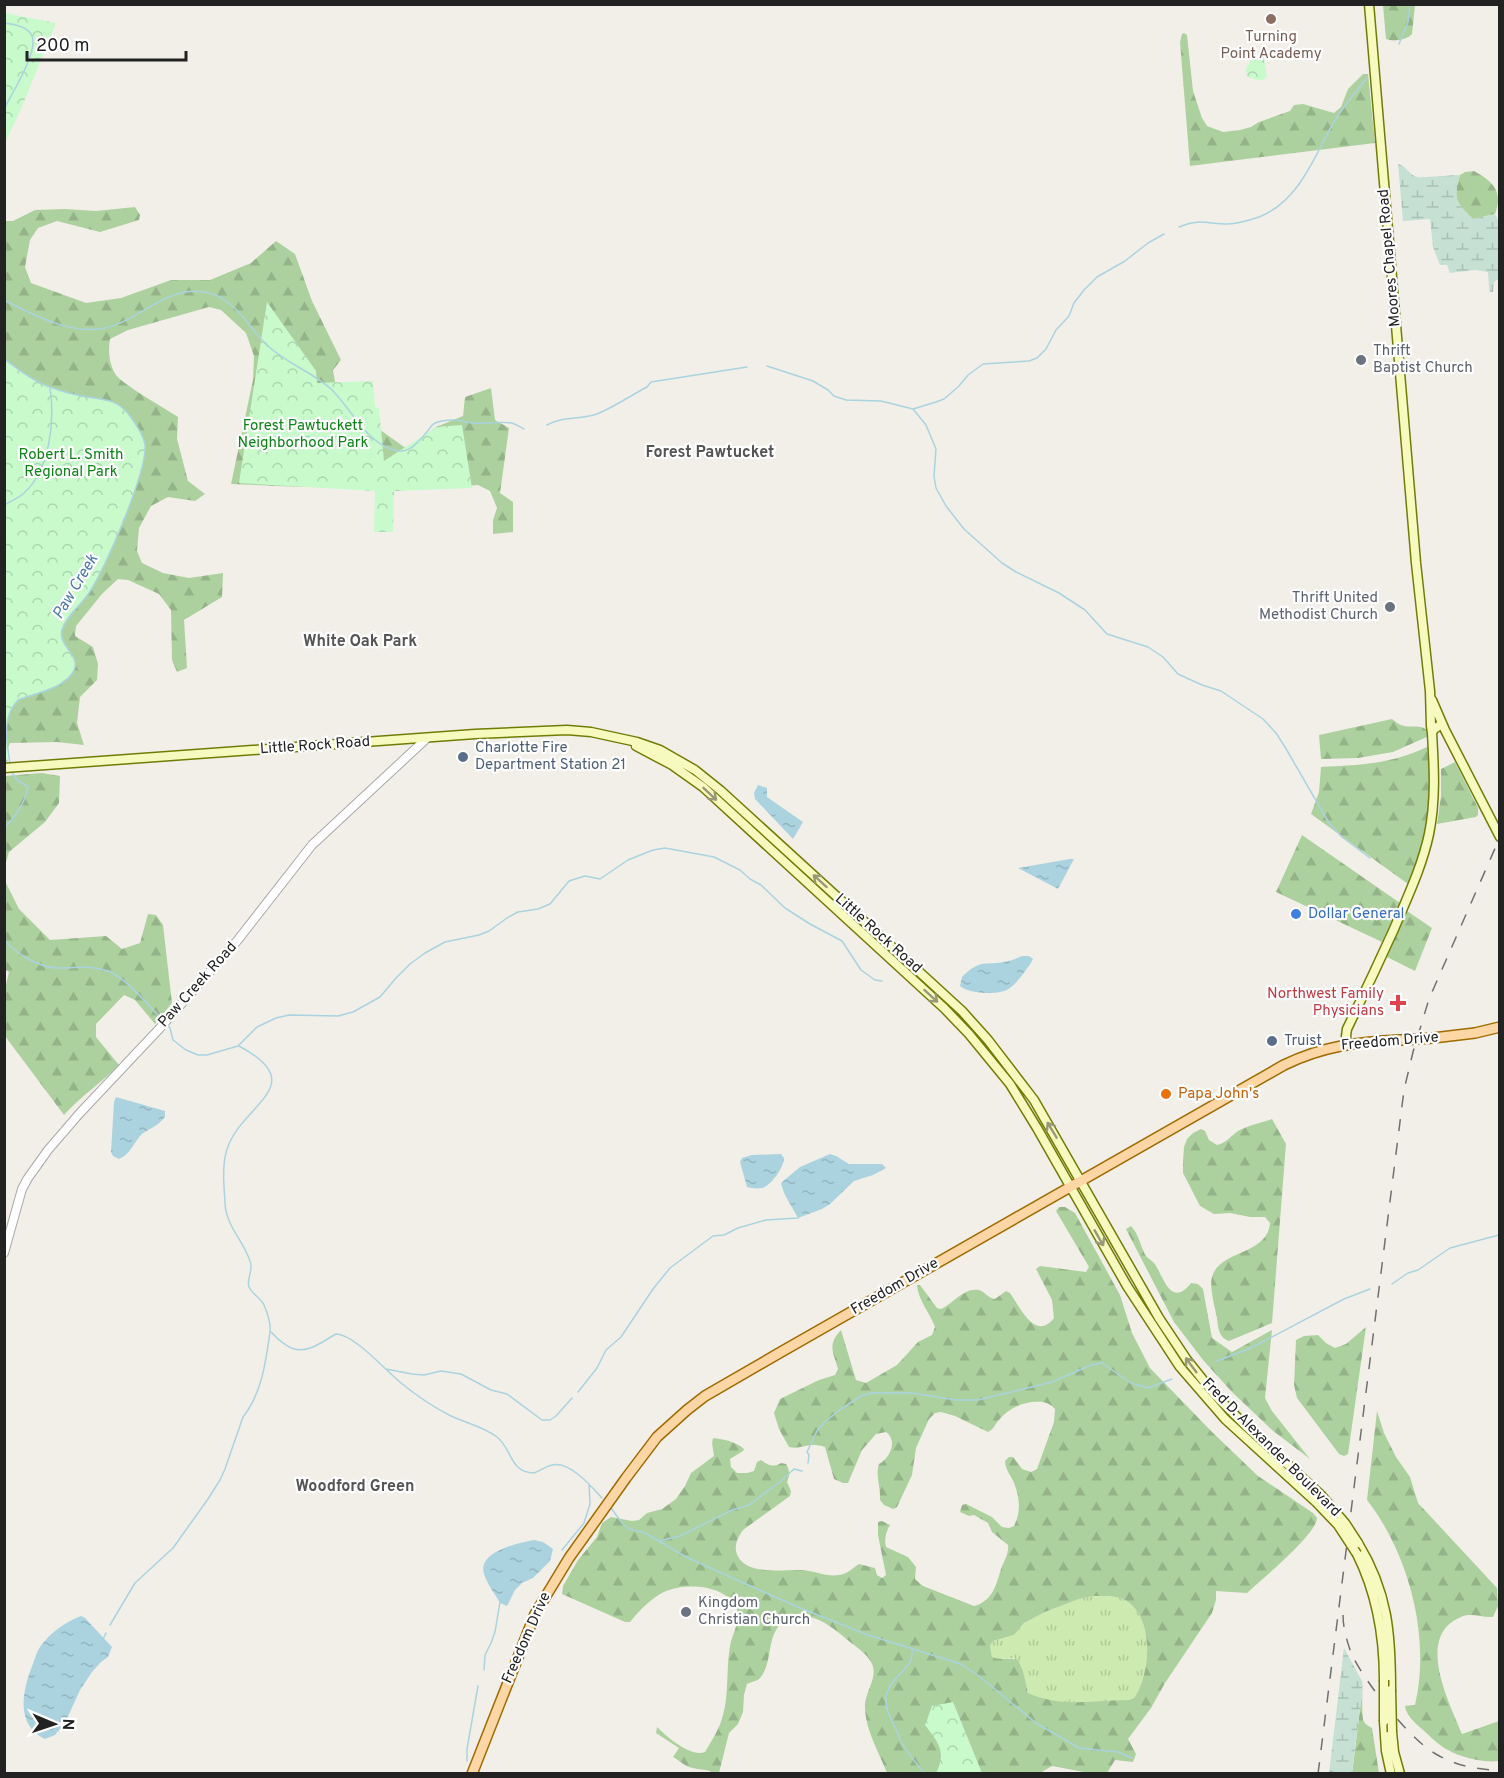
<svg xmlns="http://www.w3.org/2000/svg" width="1504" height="1778" font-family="Overpass,sans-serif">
<defs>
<pattern id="grass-tufts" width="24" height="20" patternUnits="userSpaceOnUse" patternTransform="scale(1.5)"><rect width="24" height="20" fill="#cdebb0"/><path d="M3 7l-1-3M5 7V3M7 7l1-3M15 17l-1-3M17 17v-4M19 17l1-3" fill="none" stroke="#b0c997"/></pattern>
<pattern id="forest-firs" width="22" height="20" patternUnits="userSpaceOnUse" patternTransform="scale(1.5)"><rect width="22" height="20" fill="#add19e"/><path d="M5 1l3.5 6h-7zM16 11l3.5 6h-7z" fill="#95b388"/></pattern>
<pattern id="wetland-marsh" width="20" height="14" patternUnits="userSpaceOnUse" patternTransform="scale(1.5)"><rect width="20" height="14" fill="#c6e0d4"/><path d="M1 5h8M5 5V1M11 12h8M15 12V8" fill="none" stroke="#aac0b6"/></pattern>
<pattern id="park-crowns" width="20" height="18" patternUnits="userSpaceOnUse" patternTransform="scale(1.5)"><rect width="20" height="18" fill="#c8facc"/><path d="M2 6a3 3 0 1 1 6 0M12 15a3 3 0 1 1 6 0" fill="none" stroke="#acd6af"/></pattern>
<pattern id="water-ripples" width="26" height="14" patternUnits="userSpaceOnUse" patternTransform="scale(1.5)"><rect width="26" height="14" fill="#aad3df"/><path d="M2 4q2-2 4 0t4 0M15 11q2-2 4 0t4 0" fill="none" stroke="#92b5bf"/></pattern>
</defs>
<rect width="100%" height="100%" fill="#f2efe9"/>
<path fill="url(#grass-tufts)" d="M1093,1596C1104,1596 1115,1595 1125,1600C1155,1617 1151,1674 1134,1698L1129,1700C1093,1700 1061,1708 1028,1694L1023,1671L1014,1658L997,1659L992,1657L990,1646L993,1641L1014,1635L1024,1623L1045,1612L1079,1599Z"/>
<path fill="url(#forest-firs)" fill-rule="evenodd" d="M1383,5H1415L1412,34C1407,40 1393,42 1386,39Z
M1184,33L1187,35L1193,91L1202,118L1207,126L1223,132L1240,130L1251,127L1259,122L1290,111L1294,105L1303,104L1334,113L1341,107L1348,89L1363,74H1368L1375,143L1190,166L1180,42L1182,34Z
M1474,171C1492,181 1504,191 1495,214L1473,219C1455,202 1453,198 1460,175L1465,172Z
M135,207L140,215L139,220L100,232L57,221L38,228L30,240L25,267L31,283L86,303L121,298L171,280H210L251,263L276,241L295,254L312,301L341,360L333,370L336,387L376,427L407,449L436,427L463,416L465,397L491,388L495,420L509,428L500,493L513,502V532L493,534V520L497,508L490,491L478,485L394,491L304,481L302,487L231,484L253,380L254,356L246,333L221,310L209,307L128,330L110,339C108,351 109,364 116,375C122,384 166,409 178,417L177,439L188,481L205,494L195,501L168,497L151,506L139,528L137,551L142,563L163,573L189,578L223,573L222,597L184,620L187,668L177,672L172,660L171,610L159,594L128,580L118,579L102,594L76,626L75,636L93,647L98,664L97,680L80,697L77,723L84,745L57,742L10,743L5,755L4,221H13L35,210L65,209L96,211Z
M1392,719C1395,721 1398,724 1401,725C1411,729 1419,723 1428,731L1429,736L1393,752L1358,758L1321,759L1319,735Z
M1429,746C1431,781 1431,815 1422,849C1419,861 1413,873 1408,884L1311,814L1319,792L1321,767C1360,765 1393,764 1429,746Z
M1455,762L1478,808V815L1476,817L1437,824L1441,796V769Z
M42,773L60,776L59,803L45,822L9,852L5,866V776Z
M1302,835L1400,903L1382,942L1276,892Z
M4,879L19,909L50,940L106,936L122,949L140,943L148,914L156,915L163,925L172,1003L155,1024L135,1000L124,995L96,1024V1037L119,1065C101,1083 81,1096 64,1115L5,1036V989L9,972L4,969Z
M1407,911L1432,928L1415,971L1387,957Z
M1272,1119L1286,1144L1272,1323L1229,1341C1219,1338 1218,1328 1217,1318C1215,1308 1209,1286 1212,1277C1219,1250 1268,1255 1270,1223L1265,1217H1250L1230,1213L1214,1214L1200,1206L1183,1173V1161L1184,1147L1187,1139L1193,1133L1201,1129L1205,1131L1209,1140L1217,1145C1226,1143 1231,1136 1238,1131C1249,1125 1261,1123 1272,1119Z
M1059,1207H1065L1075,1213L1120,1295L1132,1333L1150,1368L1212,1432L1258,1476L1313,1513L1317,1518C1317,1534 1261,1580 1247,1593L1216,1591V1600L1212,1613L1165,1683L1151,1708L1128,1739L1136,1754L1133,1762L1115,1760L1107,1773L1084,1772L1052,1766L1040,1773H960L937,1738L945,1755L939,1773H887C879,1752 864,1728 865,1704C866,1691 878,1677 872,1664C868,1655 858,1648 850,1642C831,1626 806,1604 781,1624C766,1637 773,1666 759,1679C757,1681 751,1682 747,1684L744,1695L743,1712L738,1724L729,1733L719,1773H711L710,1771C704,1769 699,1770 693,1768C686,1767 680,1761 673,1757L679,1748L656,1733L657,1727C666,1736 691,1758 705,1752C712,1740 720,1728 723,1715C729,1693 726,1669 730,1646C732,1634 740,1623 737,1611C729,1584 685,1582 664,1592C650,1599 640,1610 630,1622H625L562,1594L563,1586L578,1560L597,1537L602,1523L611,1517L632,1521L639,1520L647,1513L662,1509L676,1499L685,1486L691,1473L714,1456L712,1443L713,1438C723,1439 737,1442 744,1449L743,1451L730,1459L731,1467L737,1473H747L754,1471L757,1462L761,1460C768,1465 773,1468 781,1463L786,1464C790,1471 790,1475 787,1482L791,1491L790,1496L743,1530C738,1537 735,1543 736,1551C742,1577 783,1569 802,1570C815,1571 827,1577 839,1575C847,1574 853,1568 859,1564L875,1568L877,1575L882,1578L886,1575L878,1535V1522L882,1521L890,1525C886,1532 884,1539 886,1547L908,1557L916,1567L915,1579L923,1586L974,1606C993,1601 996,1585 1001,1569C1004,1561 1009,1554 1008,1545L992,1532L988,1523L974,1515L969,1516L960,1512L962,1505L966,1504L992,1517L1002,1527L1009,1528L1014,1526C1021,1512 1020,1498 1014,1483C1011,1475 1005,1470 1005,1461L1009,1457H1013L1022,1469L1031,1472L1037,1469L1054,1422L1055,1409C1049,1402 1041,1401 1032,1402C1018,1404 1007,1410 998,1421C994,1426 994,1429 988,1432L955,1416L941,1412L935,1413L929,1419L916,1448L912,1475L897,1507L893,1509L884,1505L880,1500C881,1487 875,1476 879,1464C890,1458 898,1441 886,1432L876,1434L862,1450L848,1483H843L834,1479L825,1447C808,1441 802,1450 789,1447L779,1429L774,1413L780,1399L819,1380L835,1375L838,1369C833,1351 827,1345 841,1330L856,1380L866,1383L897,1365L918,1342L932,1335L935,1327C930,1313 918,1300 917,1285H920L937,1308L941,1309C954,1303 964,1287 979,1290C985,1292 988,1298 995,1299L1006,1291L1010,1293C1020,1307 1035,1342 1054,1318L1052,1300L1036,1269L1040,1266L1086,1272L1089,1267L1056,1211ZM1093,1596C1104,1596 1115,1595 1125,1600C1155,1617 1151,1674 1134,1698L1129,1700C1094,1700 1061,1708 1028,1693L1023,1671L1018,1660C1009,1657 1001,1661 992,1657L990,1646L993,1641L1014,1635L1024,1623L1045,1612L1079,1599Z
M1131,1226C1139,1234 1140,1246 1146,1256C1149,1260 1154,1261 1156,1266C1165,1281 1172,1307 1191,1283L1198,1284L1203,1289L1212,1338L1232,1352L1272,1330L1265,1398L1272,1411L1310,1459L1272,1430L1232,1392L1203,1360L1174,1322L1126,1229Z
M1366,1327L1348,1454L1344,1456L1339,1454L1297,1398L1294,1385L1296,1340L1304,1336L1318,1335L1326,1343L1335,1348L1346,1344Z
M1377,1411L1384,1433L1396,1457L1410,1477L1418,1503L1497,1588L1498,1606L1493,1617C1482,1618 1471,1612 1461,1617C1414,1636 1450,1704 1462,1734L1499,1721V1761C1484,1763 1462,1758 1448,1750C1438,1745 1430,1736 1422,1729C1415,1723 1406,1715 1405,1706L1415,1705C1431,1638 1409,1554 1367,1500Z
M1362,1681C1363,1689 1361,1718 1364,1722C1366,1725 1369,1726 1372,1728L1379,1773L1352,1774L1362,1693Z"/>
<path fill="url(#wetland-marsh)" d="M1398,164C1407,166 1409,175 1417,177C1420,178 1453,175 1460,175C1453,198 1455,202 1473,219L1495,214L1499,222L1500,278L1494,282L1493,292H1490L1489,288L1488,272L1475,270L1450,273L1447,265H1440L1433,247L1430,219L1403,221Z
M1344,1648L1362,1681V1693L1352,1773H1329Z"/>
<path fill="url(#park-crowns)" d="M5,13L56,23L21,109L5,143Z
M1261,56L1264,59L1267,77C1260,83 1253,79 1247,76L1246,69L1251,60Z
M267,302L316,371L317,383L373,381L375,407L379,408L384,461L436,427L462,425L472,488L394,491L393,532H374L375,491L239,483Z
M5,359C18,369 31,380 47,386C58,390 70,394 82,396C102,400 116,397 130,416C136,424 143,435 145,444C148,470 105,569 89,593C81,605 66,616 62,629C57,647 86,657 71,675C59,690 36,693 19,700C1,717 7,742 8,764H5Z
M953,1702L982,1773H936C947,1752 938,1742 925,1725L932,1706Z"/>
<path fill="url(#water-ripples)" d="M758,785L767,788V797L803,822L793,839L755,799L754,793Z
M1070,859H1074L1058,889L1018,868Z
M1022,956H1029L1033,959L1031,963C1025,971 1018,982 1010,988C1000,996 969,994 960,986L962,977C982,957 985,967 1008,961C1013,960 1017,958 1022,956Z
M116,1097L165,1111V1117C156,1128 151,1127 142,1134C134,1142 130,1155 119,1159L113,1156L111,1152L114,1102Z
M781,1154L784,1158C784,1167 771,1186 762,1188C757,1189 751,1188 747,1187L740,1162L742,1158L752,1155Z
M830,1154L836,1156L849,1164H882L886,1168L873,1175L854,1181L830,1204L822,1209L798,1218L785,1195L781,1184L782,1182L800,1167Z
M534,1540L543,1542L553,1549L550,1561L533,1578L522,1583L515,1590L507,1606L500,1603C495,1594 487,1584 484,1574C477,1551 519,1543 534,1540Z
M81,1616L85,1618L112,1647L108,1657L101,1662L92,1672L80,1690L65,1723L55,1735L45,1739C16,1725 22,1693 31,1669C34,1662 36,1653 40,1647C50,1633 65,1622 81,1616Z"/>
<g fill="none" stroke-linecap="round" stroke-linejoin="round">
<path stroke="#aad3df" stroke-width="1.5" d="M4,23C13,24 26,26 31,34C41,48 11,95 4,109
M1399,44L1408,22L1410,4
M1179,227C1200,218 1208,224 1228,224C1238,224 1250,220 1259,217C1300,201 1314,156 1334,122C1343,107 1356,91 1367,78
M4,300C32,314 66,333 99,329C136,325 164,285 204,292C236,297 247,327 268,346C287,364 313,372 332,390C350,408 361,433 384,446C404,457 413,449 426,433C429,430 431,425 435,423C440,421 447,420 453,420C460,420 468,423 475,423C486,424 502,421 511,423C516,424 520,427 524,429
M4,359C18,369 31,380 47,386C58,390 70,394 82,396C102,400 116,397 130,416C136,424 143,435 145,444C148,470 105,570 89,593C81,605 66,616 62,630C57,647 86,657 71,675C59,690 35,693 18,700C1,718 7,741 10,764
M767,366L813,381L828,390L834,396L846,400L881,401L913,409L936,402L944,399L959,386L968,375L983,364L1029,361L1037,358L1046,349L1056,330L1069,316L1074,303L1084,290L1097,277L1125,261L1148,243L1164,234
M913,409L926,425L936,449L934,476L936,488L946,506L964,529L1002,563L1016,572L1059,593L1085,610L1107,634L1148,647L1163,657L1178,674L1202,685L1221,691L1263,719L1276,733L1285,747L1329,823L1342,837L1370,858
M547,425C562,416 580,420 597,414C614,407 630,396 647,387L651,382L747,367
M4,505C11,501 19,498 24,493C50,470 55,420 50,388
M4,827C15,819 26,800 28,787L17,780L11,771
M4,940C18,955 40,969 62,968C78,968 92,965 108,971C128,979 148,1006 164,1021
M167,1024L170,1028L173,1040L186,1050L198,1055H207L238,1046L257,1027L276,1018L289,1015L338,1016L353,1012L380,997L396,978L410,964L425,953L445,942L479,935L489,931L507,918L518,912L538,909L550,904L569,881L585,876L600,879L628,860L653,850L665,848L714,857L740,870L750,879L761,885L785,908L810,924L842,941L861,970L875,980L882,981
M1392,1284L1408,1273L1418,1270L1450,1248L1499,1235
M271,1332C286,1348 298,1356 319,1344C325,1341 330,1337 336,1334C354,1334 386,1371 401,1383C417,1396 433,1407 451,1416C466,1423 484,1427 497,1437C513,1450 509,1472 534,1473C540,1471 546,1466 552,1465C570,1461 591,1486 602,1498
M1217,1361L1251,1348L1344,1299L1370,1289
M386,1369L412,1374L424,1375L441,1371L461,1374L491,1390L507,1394L542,1420H550L556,1416L572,1398
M578,1392L597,1368L606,1350L621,1337L653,1289L670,1268L713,1236L724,1235L738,1228L766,1220L798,1218L799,1217
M808,1463L809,1455L807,1452L817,1431L824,1423L838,1411L861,1396L871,1393H912L956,1400H978L1052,1382L1091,1365L1102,1363L1131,1383L1148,1388L1172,1379
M611,1508L622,1523L629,1529L645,1533L686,1557L795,1606L868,1635L961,1664L979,1676L1036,1723L1079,1748L1118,1752L1132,1758
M659,1541L680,1536L732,1510L749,1505L781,1481L794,1469L802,1471
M562,1550L584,1523L590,1504L589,1485
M110,1625L135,1583L173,1548L208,1499L220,1480L225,1469L243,1417C262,1393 266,1361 270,1332C271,1324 267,1312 264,1305C261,1298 252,1294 249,1287C246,1279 254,1270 250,1261C243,1240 226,1226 225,1203C224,1184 221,1162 229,1144C246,1103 310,1084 239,1046
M103,1639L106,1633
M912,1651C913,1667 901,1670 893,1682C882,1696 885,1707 892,1721C896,1728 898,1736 902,1743C908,1754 917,1764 925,1774
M484,1670L485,1655L491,1643L495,1632L500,1602
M467,1761V1749L478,1686"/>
<g stroke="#a9a9a9" stroke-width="10">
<path id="tertiary" d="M4,1253L22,1189L28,1178L48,1150L79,1114L160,1028L237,941L312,845L426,739"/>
</g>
<g stroke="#707d05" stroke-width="11">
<path id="secondary" d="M1369,4L1416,563L1430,691L1431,726L1432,733
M1432,700L1445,730L1500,837
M636,746L672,765L703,787L944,1008L969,1034L1010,1084L1037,1128L1127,1286L1180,1367L1225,1419L1316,1502
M4,768L475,734L567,730L591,732L637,742L660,750L695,770L720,790L914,967L962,1011L988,1040L1034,1100L1159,1318L1187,1360L1215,1395L1246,1426L1321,1495
M1347,1044L1346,1036L1347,1029C1363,996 1379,962 1394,929C1407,898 1422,867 1429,834C1436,800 1434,767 1432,733L1434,729L1442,724
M1358,1543C1388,1592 1391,1634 1391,1690
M1357,1554C1377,1594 1384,1635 1384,1680
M1384,1721L1386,1751L1391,1774
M1392,1732L1394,1752L1400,1774"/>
</g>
<g stroke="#a06b00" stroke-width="12">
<path id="primary" d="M1433,1038L1475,1033L1500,1027
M472,1774L535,1614L569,1558L626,1478L657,1437L687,1410L705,1396L781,1352L1284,1065C1323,1046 1357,1042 1400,1040"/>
</g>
<use href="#tertiary" stroke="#fff" stroke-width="8"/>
<use href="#secondary" stroke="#f7fabf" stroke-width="8"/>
<use href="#primary" stroke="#fcd6a4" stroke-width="9"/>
<path stroke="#707070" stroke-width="1.5" stroke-dasharray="12 12" stroke-linecap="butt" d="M1343,1615C1343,1628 1347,1642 1352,1655C1365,1682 1408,1737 1434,1753C1454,1765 1476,1770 1500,1770
M1318,1774L1404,1090L1413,1052L1429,999L1500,837"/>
<g stroke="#707d05" stroke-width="11" stroke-linecap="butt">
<path id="secondary-bridge" d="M1321,1495L1345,1523L1358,1543
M1316,1502L1338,1525L1357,1554
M1391,1690L1392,1732
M1384,1721V1680"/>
</g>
<g stroke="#a06b00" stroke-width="12" stroke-linecap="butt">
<path id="primary-bridge" d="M1400,1040L1433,1038"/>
</g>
<use href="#secondary-bridge" stroke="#f7fabf" stroke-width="8"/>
<use href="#primary-bridge" stroke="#fcd6a4" stroke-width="9"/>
</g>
<defs><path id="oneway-shaft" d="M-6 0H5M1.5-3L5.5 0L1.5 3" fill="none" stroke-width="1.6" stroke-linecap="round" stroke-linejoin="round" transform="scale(1.5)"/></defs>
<g stroke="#979978">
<use href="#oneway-shaft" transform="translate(710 794) rotate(43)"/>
<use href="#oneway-shaft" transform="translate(820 881) rotate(-138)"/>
<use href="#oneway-shaft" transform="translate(931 996) rotate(42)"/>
<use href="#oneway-shaft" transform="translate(1052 1130) rotate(-121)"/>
<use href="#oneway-shaft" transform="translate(1099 1238) rotate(60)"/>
<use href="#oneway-shaft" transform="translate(1191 1365) rotate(-127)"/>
</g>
<circle fill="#8d6e63" stroke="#fff" stroke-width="2" cx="1271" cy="19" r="6"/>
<g fill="#6b7280" stroke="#fff" stroke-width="2">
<circle cx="1361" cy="360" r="6"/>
<circle cx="1390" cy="607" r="6"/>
<circle cx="686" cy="1612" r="6"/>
</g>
<g fill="#5c6f8a" stroke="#fff" stroke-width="2">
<circle cx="463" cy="757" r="6"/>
<circle cx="1272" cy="1041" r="6"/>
</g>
<circle fill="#3f7fe0" stroke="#fff" stroke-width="2" cx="1296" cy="914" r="6"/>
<path fill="#e0444e" stroke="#fff" stroke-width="2" d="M1395 994h6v6h6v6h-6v6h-6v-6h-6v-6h6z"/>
<circle fill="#e8710a" stroke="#fff" stroke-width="2" cx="1166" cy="1094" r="6"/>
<g text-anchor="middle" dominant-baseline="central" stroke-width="4.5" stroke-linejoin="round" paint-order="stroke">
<g font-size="15" fill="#785e54" stroke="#fff">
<text x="1271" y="37">Turning<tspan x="1271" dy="17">Point Academy</tspan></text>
</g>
<g font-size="15" fill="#222" stroke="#fff">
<text transform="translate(1390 258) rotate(-95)">Moores Chapel Road</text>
<text transform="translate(315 746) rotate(-4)">Little Rock Road</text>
<text transform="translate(878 934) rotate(42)">Little Rock Road</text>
<text transform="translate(198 985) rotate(-48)">Paw Creek Road</text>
<text transform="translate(1390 1042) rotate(-5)">Freedom Drive</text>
<text transform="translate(895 1287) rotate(-30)">Freedom Drive</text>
<text transform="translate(1271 1448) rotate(45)">Fred D. Alexander Boulevard</text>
<text transform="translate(527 1638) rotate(-66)">Freedom Drive</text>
</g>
<g font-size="15" fill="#5b616d" stroke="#fff" text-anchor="start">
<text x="1373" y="351">Thrift<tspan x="1373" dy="17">Baptist Church</tspan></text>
<text x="1378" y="598" text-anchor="end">Thrift United<tspan x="1378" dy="17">Methodist Church</tspan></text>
<text x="698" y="1603">Kingdom<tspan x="698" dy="17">Christian Church</tspan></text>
</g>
<g font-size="15" fill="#0c8416" stroke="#fff">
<text x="303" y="426">Forest Pawtuckett<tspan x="303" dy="17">Neighborhood Park</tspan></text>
<text x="71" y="455">Robert L. Smith<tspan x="71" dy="17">Regional Park</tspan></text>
</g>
<g font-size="15" fill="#4e5e75" stroke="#fff" text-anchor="start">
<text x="475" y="748">Charlotte Fire<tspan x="475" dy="17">Department Station 21</tspan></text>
<text x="1284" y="1041">Truist</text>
</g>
<g font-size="15" fill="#366cbe" stroke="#fff" text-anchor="start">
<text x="1308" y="914">Dollar General</text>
</g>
<g font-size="15" fill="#be3a42" stroke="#fff" text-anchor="end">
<text x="1384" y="994">Northwest Family<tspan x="1384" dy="17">Physicians</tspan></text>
</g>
<g font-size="15" fill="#c56008" stroke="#fff" text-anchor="start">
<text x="1178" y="1094">Papa John's</text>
</g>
<g font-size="16" font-weight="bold" fill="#555" stroke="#fff">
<text x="710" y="453">Forest Pawtucket</text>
<text x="360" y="642">White Oak Park</text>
<text x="355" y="1487">Woodford Green</text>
</g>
<g font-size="16" font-style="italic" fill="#4a7aab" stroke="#fff">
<text transform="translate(76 587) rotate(-59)">Paw Creek</text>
</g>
</g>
<rect width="1504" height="1778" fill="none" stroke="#222222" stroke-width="12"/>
<g transform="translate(54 1724) rotate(92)" stroke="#ffffff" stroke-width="4.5" paint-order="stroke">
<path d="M0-4.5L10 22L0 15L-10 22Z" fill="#222222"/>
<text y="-9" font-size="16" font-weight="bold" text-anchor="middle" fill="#222222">N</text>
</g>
<path d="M27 51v9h159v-9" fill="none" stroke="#222222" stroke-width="3"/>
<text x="36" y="51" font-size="18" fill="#222222" stroke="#ffffff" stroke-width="4.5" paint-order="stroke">200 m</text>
</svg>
